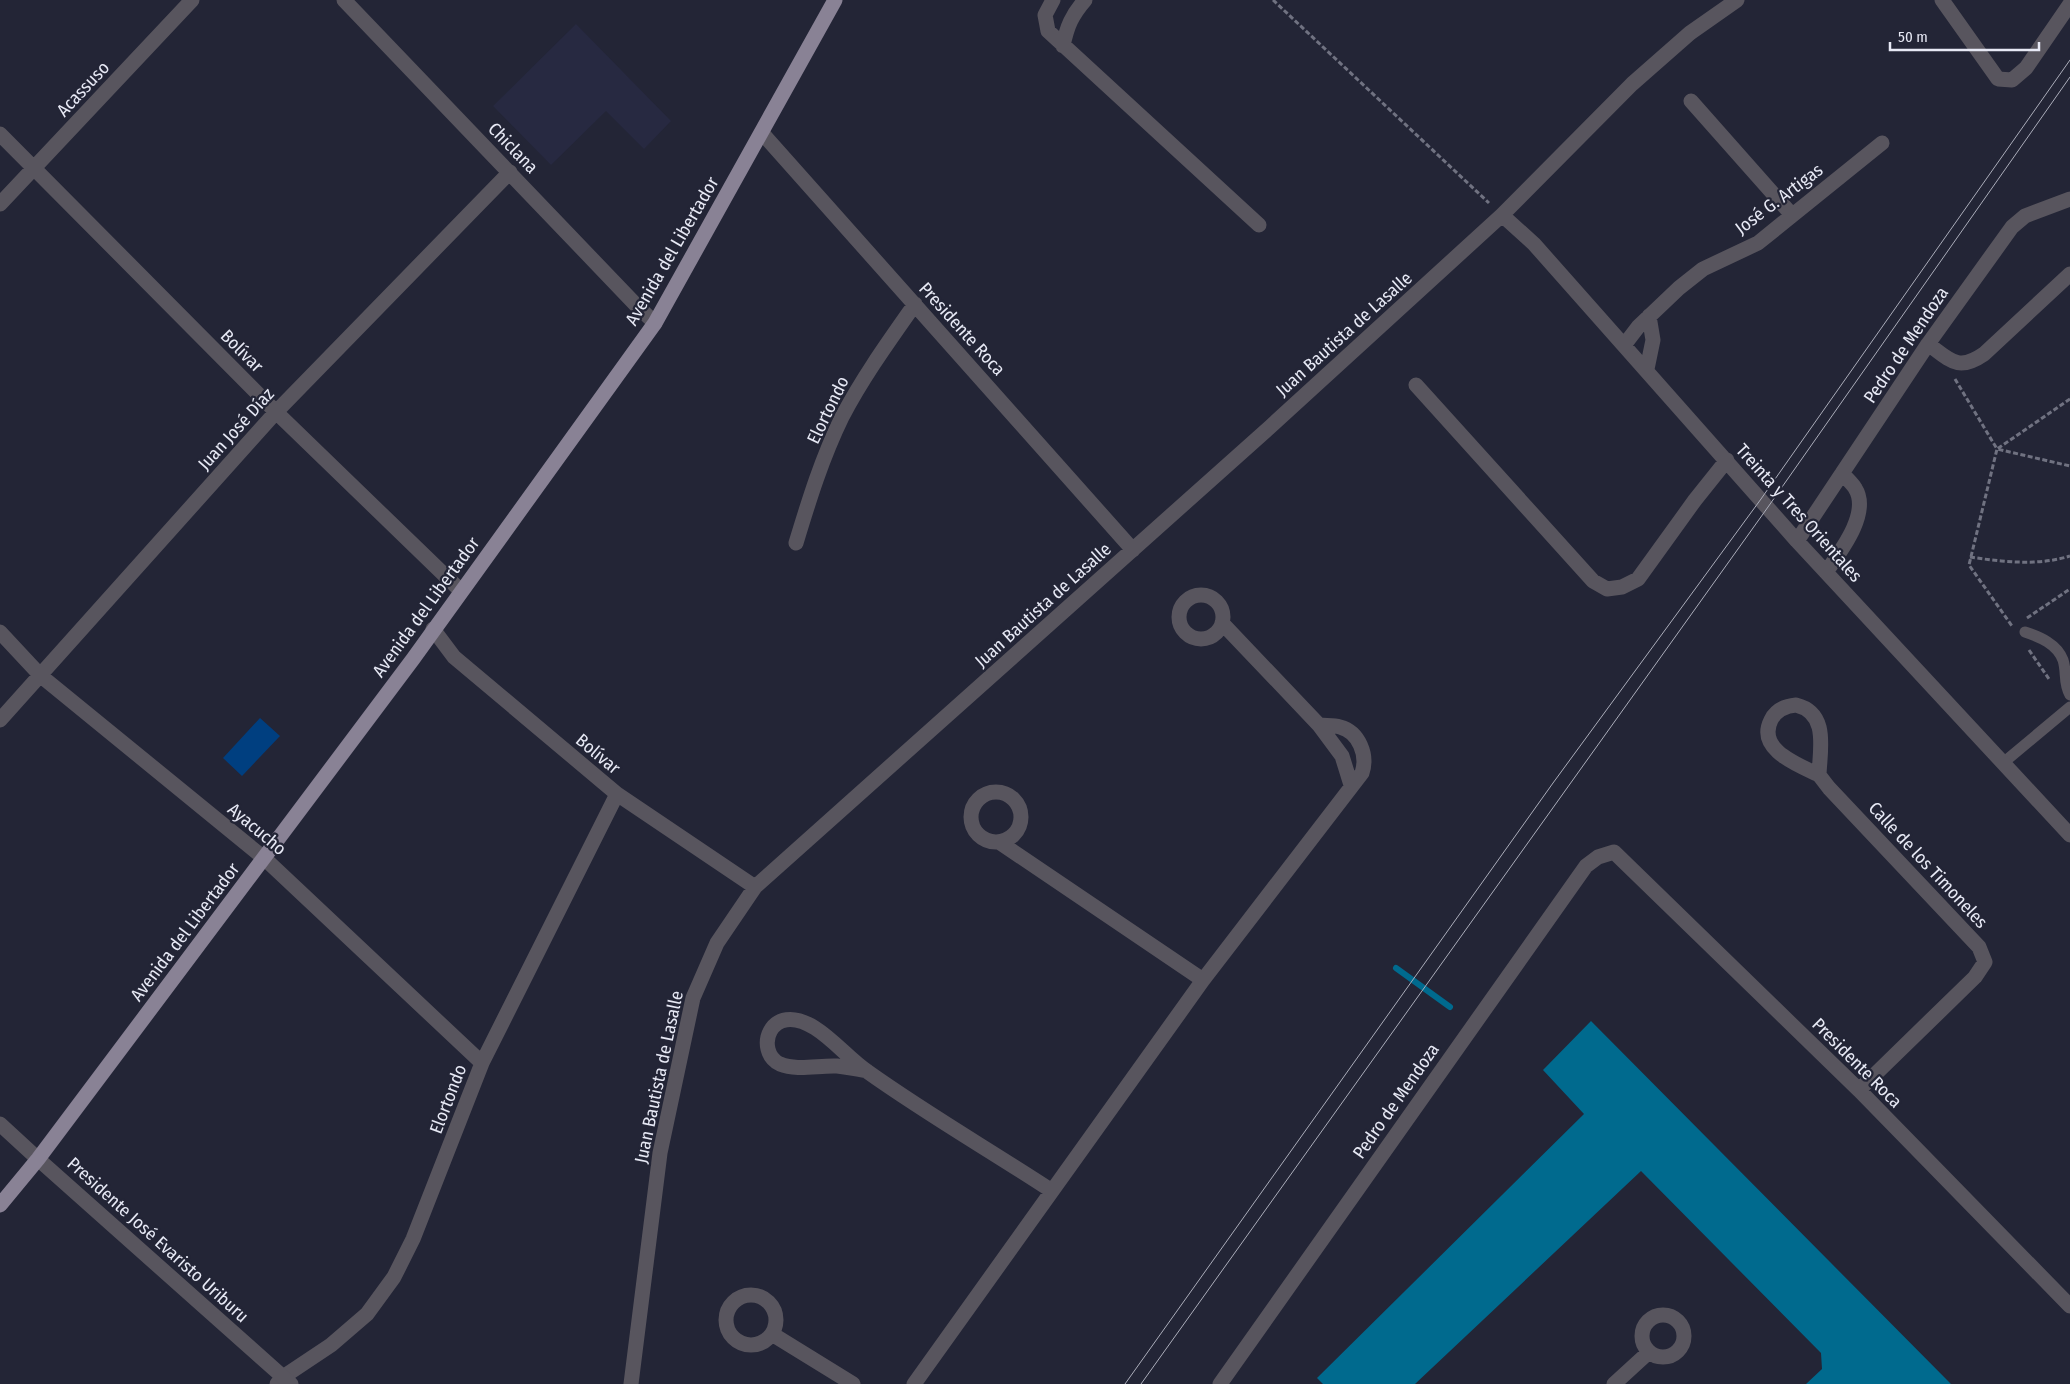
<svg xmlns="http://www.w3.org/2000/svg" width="2070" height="1384" font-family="'Fira Sans Condensed',sans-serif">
<rect width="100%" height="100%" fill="#232536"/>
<path fill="#272941" d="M576,24L671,121L644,149L606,111L551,165L493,106Z"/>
<path fill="#006a8e" d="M1591,1021L1951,1384H1806L1822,1369L1821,1353L1641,1171L1415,1384H1323L1317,1378L1584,1114L1543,1070Z"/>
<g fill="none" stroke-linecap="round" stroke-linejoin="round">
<path stroke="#006a8e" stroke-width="6" d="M1396,968L1450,1007"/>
</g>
<path fill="#003f80" d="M260,718L280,736L242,776L223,758Z"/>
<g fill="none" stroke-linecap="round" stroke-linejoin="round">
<path stroke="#707281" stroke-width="3" stroke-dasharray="5 2.5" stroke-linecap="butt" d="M1273,0L1489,203
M1955,379L1997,449L1969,565L2012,626
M2070,399L1997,449L2070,466
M1970,557C2003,562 2038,566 2070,556
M2027,618L2070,589
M2029,650L2049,679"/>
<path stroke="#58555e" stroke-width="11" d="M2025,632C2040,637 2057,644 2063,660C2067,672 2063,683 2070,695
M2003,763L2070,707"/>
<path stroke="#58555e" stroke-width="15" d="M344,0L636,305L655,323
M1053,0L1045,15L1048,31L1259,225
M1942,0L1998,79L2012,80L2026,68L2070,4
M1063,46C1067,26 1072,15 1085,0
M1691,101L1792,215
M762,133L1133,550
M0,134L276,412L461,591
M0,204L192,0
M1502,215L1534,244L1797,541L2070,835
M1625,344L1638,327L1679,288L1703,269L1758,243L1882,143
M1928,344C1950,360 1958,372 1984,354L2070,274
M1647,369L1653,340L1649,316
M1416,385L1593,581L1607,589L1622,587L1638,579L1695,500L1727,460
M1797,541L1928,344L2012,227L2025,216L2070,199
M796,543C809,500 822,458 842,417C863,377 889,341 915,304
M1826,572C1840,552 1871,513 1855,488C1852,483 1846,478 1842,473
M1179 617a22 22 0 1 1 44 0a22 22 0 1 1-44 0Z
M1222,623L1319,725L1342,756L1351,785
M433,629L454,657L617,794L755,887
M0,632L41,676L264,858L482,1063
M1796,705C1829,713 1820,749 1819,775C1799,765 1756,750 1771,720C1776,710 1785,706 1796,705Z
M0,720L276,412L510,172
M1819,775L1829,788L1979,947L1985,962L1975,977L1859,1090
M971 817a25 25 0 1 1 50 0a25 25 0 1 1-50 0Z
M999,842L1203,980
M867,1071C857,1069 847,1067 837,1066C819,1065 797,1071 780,1064C754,1052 769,999 815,1028C834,1040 849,1059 868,1072C927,1114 991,1151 1052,1191
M0,1124L38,1159
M726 1320a25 25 0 1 1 50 0a25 25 0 1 1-50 0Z
M1642 1336a21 21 0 1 1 42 0a21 21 0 1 1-42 0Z
M772,1334L853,1384
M277,1384L283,1377L331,1345L367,1314L394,1277L413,1239L482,1063L617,794
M631,1384L660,1153L693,998L717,943L755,887L1270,427L1502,215L1632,84L1690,33L1737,0
M914,1384L1203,980L1362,773C1368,755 1359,732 1340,727C1333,725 1326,726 1319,725
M1220,1384L1586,866L1598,857L1614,852L1859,1090L2070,1306
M1614,1384L1649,1352"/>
<path stroke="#58555e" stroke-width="15" d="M38,1159L291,1384"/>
<path stroke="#898295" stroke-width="15" d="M0,1205L38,1159L413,659L655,323L835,0"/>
<path stroke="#abadba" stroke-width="1" d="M1125,1384L1553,783L1761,499L2070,60
M1141,1384L1768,507L2070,77"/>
</g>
<g text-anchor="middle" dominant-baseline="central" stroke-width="4.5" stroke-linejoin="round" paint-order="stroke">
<g font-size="18" fill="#e7e9f5" stroke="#232536">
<text transform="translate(83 89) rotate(-47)">Acassuso</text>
<text transform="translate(513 148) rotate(46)">Chiclana</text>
<text transform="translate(1779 199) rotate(-37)">José G. Artigas</text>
<text transform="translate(672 251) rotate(-60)">Avenida del Libertador</text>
<text transform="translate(962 329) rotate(48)">Presidente Roca</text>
<text transform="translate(1344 334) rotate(-42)">Juan Bautista de Lasalle</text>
<text transform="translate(1906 345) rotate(-56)">Pedro de Mendoza</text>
<text transform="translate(242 351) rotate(45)">Bolívar</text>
<text transform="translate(828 410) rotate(-64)">Elortondo</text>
<text transform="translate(236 429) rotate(-48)">Juan José Díaz</text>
<text transform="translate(1799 513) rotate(48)">Treinta y Tres Orientales</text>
<text transform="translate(1043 605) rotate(-42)">Juan Bautista de Lasalle</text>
<text transform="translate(426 607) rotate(-54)">Avenida del Libertador</text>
<text transform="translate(598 754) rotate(40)">Bolívar</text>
<text transform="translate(257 829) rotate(40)">Ayacucho</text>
<text transform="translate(1928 865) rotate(47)">Calle de los Timoneles</text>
<text transform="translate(185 932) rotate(-53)">Avenida del Libertador</text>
<text transform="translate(1857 1063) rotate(45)">Presidente Roca</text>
<text transform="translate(659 1077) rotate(-78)">Juan Bautista de Lasalle</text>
<text transform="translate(448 1099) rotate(-69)">Elortondo</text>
<text transform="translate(1396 1101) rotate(-55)">Pedro de Mendoza</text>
<text transform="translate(158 1240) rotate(42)">Presidente José Evaristo Uriburu</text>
</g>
</g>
<path d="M1890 42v8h149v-8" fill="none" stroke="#e7e9f5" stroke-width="2.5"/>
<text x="1898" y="42" font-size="15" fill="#e7e9f5" stroke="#232536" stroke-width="4" paint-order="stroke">50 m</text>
</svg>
